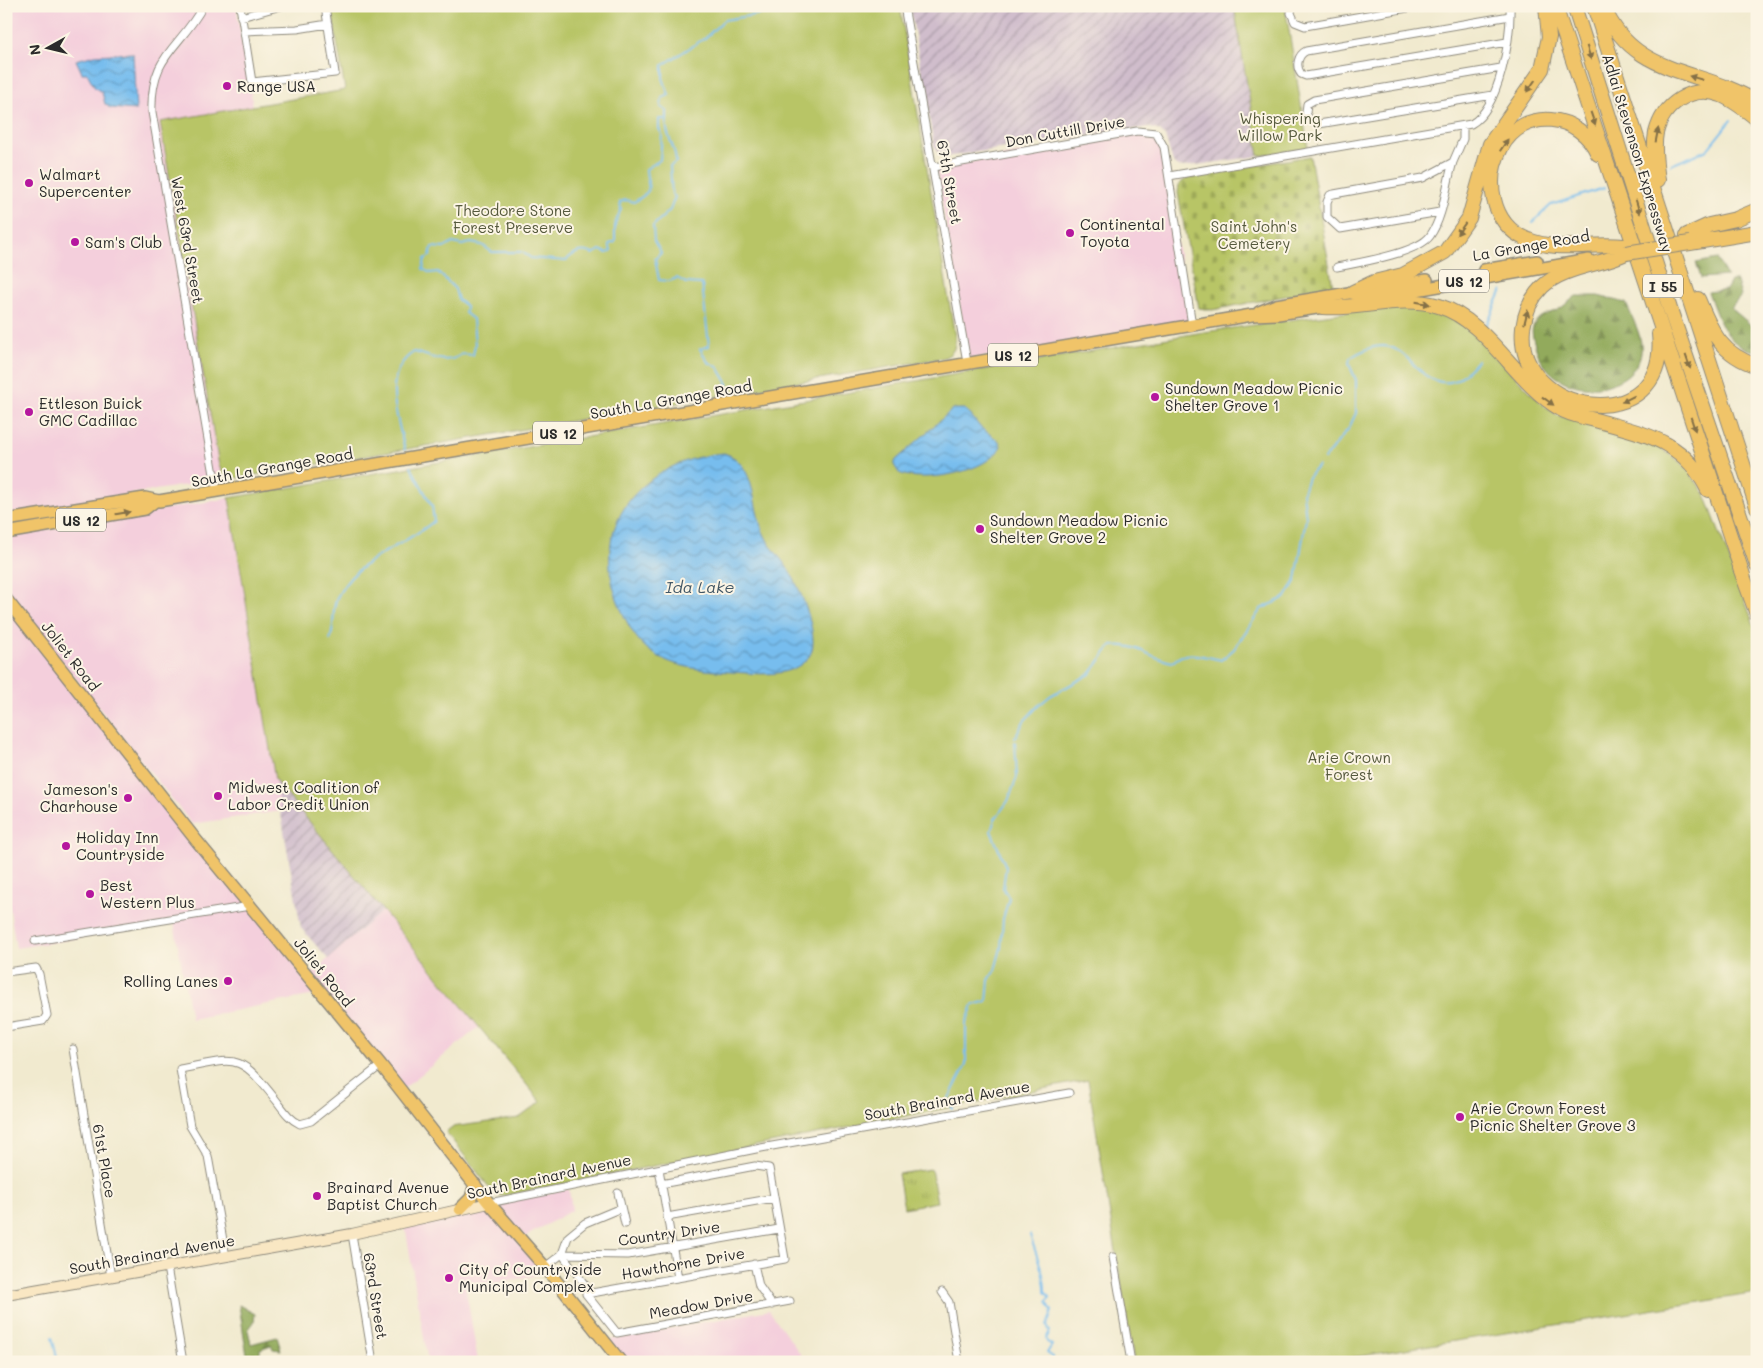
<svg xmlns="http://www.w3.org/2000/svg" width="1763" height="1368" font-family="Mali,sans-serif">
<defs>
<pattern id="industrial-furrows" width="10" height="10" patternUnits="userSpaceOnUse" patternTransform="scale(1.25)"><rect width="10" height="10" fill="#d0bdcc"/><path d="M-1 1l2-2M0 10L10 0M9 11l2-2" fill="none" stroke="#a99aa6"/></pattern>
<pattern id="grass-tufts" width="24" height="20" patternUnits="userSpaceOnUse" patternTransform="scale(1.25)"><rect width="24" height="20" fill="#b8c566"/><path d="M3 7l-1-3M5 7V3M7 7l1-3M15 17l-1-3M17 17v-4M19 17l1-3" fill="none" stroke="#9ea959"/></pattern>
<pattern id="forest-firs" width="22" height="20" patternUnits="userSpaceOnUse" patternTransform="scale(1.25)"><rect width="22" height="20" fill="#92aa5b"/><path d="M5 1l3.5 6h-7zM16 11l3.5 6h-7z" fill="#778b4b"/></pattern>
<pattern id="cemetery-stones" width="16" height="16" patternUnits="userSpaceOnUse" patternTransform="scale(1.25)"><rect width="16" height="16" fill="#b8c566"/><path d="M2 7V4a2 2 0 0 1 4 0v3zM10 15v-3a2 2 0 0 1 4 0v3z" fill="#9ea959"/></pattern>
<pattern id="water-waves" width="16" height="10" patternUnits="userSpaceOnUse" patternTransform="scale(1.25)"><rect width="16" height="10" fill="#77bdee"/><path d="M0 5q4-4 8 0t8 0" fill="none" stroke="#629ac1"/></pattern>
</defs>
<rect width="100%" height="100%" fill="#fcf5e5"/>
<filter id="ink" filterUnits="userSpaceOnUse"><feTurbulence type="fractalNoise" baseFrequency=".02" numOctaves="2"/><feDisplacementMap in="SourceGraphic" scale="10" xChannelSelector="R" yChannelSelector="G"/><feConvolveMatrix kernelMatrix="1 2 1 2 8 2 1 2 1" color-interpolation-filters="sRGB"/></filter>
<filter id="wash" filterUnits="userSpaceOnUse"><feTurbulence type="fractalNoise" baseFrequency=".0096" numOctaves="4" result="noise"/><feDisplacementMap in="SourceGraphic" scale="20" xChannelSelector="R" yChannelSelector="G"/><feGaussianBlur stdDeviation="1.12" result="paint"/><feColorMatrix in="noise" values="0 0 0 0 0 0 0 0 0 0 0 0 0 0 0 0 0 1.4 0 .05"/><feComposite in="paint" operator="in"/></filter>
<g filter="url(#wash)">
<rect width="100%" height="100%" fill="#f1eacf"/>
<path fill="#f4cfdc" d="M6,6H236L253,106L160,122L221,472L199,483L6,514Z
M1137,133L1155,136L1162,149L1190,324L969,359L936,168Z
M229,498L281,811L192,824L6,591V537Z
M6,602L320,994L191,1019L174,923L16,948L6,884Z
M383,910L479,1027L403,1089L310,975Z
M569,1189L572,1210L523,1238L492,1204Z
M488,1204L546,1273L466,1289L478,1362H428L405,1225Z
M769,1310L806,1362H627L609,1340Z"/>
<path fill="url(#industrial-furrows)" d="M910,6H1234L1259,156L1182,167L1176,166L1173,163L1165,136L1160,131L1148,127L944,157L937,152L934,146Z
M275,780L383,910L328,959L301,928Z"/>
<path fill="url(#grass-tufts)" stroke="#727848" d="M931,1169L937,1202L904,1208L898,1174Z"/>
<path fill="url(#forest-firs)" stroke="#5e6a43" d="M1717,259L1727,276L1701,278L1696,263Z
M1731,281H1737L1741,296L1731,308L1757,330V351C1726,349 1717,316 1708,292L1726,290Z
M1576,296H1598L1626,303C1631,315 1639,330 1641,343C1647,393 1552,410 1535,345C1533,338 1530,329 1535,323C1541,313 1552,314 1561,308C1566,304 1571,300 1576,296Z
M239,1305L255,1314L254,1322L248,1330L251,1344L277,1337L281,1350L273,1349L271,1345L260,1349V1355L255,1357L258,1362H248Z"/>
<path fill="url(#cemetery-stones)" stroke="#727848" d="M1310,156L1333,287L1212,310L1199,308L1178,193L1179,184L1189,177Z"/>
<path fill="#b8c566" stroke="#727848" d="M331,6H900L955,337C956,348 953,355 942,358L231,479L225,477L219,466L160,122L345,90Z
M1234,6H1285L1308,148L1259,156Z
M1412,306L1453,317L1470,330L1544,406L1557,415L1655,444L1684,465L1705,494L1757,633V1293L1323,1362H1134L1088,1080L502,1196L492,1191L446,1132L452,1127L519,1118L541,1102L275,780L229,498L1204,332L1369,309Z"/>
<path fill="url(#water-waves)" stroke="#51748c" d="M133,53L136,110L110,108L105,104L102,92L95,88L87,73H82L76,60L95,55Z
M953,409H964L970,414L980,427L999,441L1001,446C990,472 923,484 899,473L894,465L896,460Z
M724,453C758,463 751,509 765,536C771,548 781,558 789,570C799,586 821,637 810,655C797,675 768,675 747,673C717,671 682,671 656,655C637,644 627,624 619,604C586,524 644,460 724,453Z"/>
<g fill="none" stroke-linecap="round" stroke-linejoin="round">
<path stroke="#77bdee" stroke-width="2" d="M667,119C664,135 676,146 676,162L670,166L672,194L675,197L670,210L653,226L654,241L661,253L655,259L659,280L669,281L677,278L686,283L702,284L709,346L700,349L708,362L718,367L728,384L723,387
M1671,165L1707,150L1731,120
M1533,222L1551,205L1604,188
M1486,326L1502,290
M405,450C398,419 380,373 414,352C432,356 446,366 462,354L473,355L475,345L473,319L465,313L466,306L458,300L455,289L438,272L430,273L423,269L425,259L430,256L432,247L444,248L453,243L462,245L471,243L482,245L492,252H522L531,258L566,261C573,252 583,249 593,254L600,250L607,253L611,251L609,244L615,242V224L621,209L620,202L626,200L634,202C656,189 647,188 646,169L660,160L662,134L659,129V119H667V111L661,107L662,98L669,95L663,78V65L705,38L724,20L807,6
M1324,459L1349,428L1356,413V380L1349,364L1350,358C1409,319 1408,387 1450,382C1460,381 1470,368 1477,361
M330,640C336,624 330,607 340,592C360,557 405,546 434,521L432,506L411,467
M1015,738L1024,721L1038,706L1050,696L1090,674L1111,646C1136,642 1150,659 1173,662C1185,648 1205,657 1221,660L1234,649L1261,609L1286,597L1296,580L1306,518L1303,492L1308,477L1318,466
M949,1098L966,1065V1023L973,1005L987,1001L989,980L995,970L1001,948L1003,919L1009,898L1003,888L1006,867L991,831L995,819L1008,801L1017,777L1015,742
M948,1100L953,1109
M1030,1235C1035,1252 1046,1276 1045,1292L1050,1297L1047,1302L1052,1311L1047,1326L1050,1331L1046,1339L1047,1342L1052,1345L1047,1353L1053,1357L1052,1362
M52,1337L58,1362"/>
</g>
</g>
<g filter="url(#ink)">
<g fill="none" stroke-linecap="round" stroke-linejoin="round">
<g stroke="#8e8a7d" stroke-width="9">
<path id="street" d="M203,6C180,49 150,54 152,112L217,492
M240,6L252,82L335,73L325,6
M904,6L967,362
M1292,6L1291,13L1295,22L1305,26L1419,6
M241,17L281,6
M244,31L297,29L328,24
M1507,42L1306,76L1301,74C1295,66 1298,55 1306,51L1510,16
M1493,95L1319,124L1310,121L1306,113L1307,104L1314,100L1501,68
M934,167L1137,131L1156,133L1164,147L1192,325
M1169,176L1471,124C1500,108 1511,37 1510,6
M1440,212L1340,229L1327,217V202L1330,195L1334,194L1423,178L1453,162L1463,139V127
M1337,267C1358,263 1418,253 1430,236C1444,216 1446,185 1453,162
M35,941L250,906
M6,972L36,968L39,974L47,1015L43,1021L6,1027
M73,1049L111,1277
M659,1169L678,1278
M618,1193L625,1224
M489,1203L761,1148L1069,1093
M667,1217L774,1198
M352,1234L373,1362
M562,1254L588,1289L586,1294L617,1333L790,1301
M562,1254L628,1255L779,1229
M226,1257L208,1156L190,1126L180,1069C238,1058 238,1052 276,1100C283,1109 289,1119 300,1124L311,1121L381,1065
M1113,1257L1131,1362
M754,1264L759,1286L772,1305
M167,1267L183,1362
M545,1267L562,1254L568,1237L585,1223L621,1208
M942,1292L949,1302L959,1362
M586,1294L785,1259L769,1168L755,1166L661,1184
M1747,1362L1757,1360"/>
</g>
<g stroke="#8e8a7d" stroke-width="12">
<path id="secondary" d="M6,1295L352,1234L489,1203"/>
</g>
<g stroke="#8e8a7d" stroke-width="14">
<path id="primary" d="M1484,270L1537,261
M1358,300L1589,260
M1259,312L1276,305L1427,280
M6,520L145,498L159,501L1252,315L1278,314L1330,306
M6,533L145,509L154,502
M6,599L196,840L381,1065L489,1203L545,1267L621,1362
M460,1209L471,1198L475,1184"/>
</g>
<g stroke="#8e8a7d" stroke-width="16">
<path id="highway" d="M1555,6L1743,575
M1574,6L1670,309L1757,565
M1594,6L1757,507
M1603,6C1633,79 1703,67 1757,103
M1598,154C1580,113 1523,106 1501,148C1484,179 1491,224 1526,239C1558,253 1591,242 1624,246
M1658,180C1656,165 1653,148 1656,133C1663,104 1692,84 1721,95C1735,101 1746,110 1757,119
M1687,235L1709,225L1736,219L1757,210
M1690,243L1757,232
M1626,253C1599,266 1564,266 1542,287C1531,298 1525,313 1523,328C1514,417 1670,441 1659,334
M1353,292L1374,282L1403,275L1445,252L1469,218L1490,144L1542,69L1549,37L1546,6
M1698,299C1712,332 1720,354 1757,366
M1323,307C1361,310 1401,294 1439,306C1488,321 1515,382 1559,408C1569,415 1583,417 1595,420C1644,434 1684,440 1708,490
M1740,568L1757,614"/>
</g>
<use href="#street" stroke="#fff" stroke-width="7"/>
<use href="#secondary" stroke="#f9e7c3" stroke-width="10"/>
<use href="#primary" stroke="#f0c469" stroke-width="11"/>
<use href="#highway" stroke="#f0c469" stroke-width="14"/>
<g stroke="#8e8a7d" stroke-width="16" stroke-linecap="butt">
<path id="highway-bridge" d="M1626,253L1690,243"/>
</g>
<use href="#highway-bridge" stroke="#f0c469" stroke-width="14"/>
</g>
<defs><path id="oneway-solid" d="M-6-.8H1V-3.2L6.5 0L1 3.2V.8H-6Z" transform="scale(1.25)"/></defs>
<g fill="#847047">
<use href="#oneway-solid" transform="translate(1589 53) rotate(72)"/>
<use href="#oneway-solid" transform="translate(1696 78) rotate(-164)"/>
<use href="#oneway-solid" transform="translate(1531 86) rotate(125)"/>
<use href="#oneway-solid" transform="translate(1593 119) rotate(71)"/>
<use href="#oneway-solid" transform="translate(1657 135) rotate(-79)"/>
<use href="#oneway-solid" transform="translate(1504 145) rotate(-56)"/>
<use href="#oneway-solid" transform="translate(1638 207) rotate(73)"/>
<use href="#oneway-solid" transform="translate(1461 229) rotate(126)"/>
<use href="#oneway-solid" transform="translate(1423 303) rotate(10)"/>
<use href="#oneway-solid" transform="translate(1526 317) rotate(-76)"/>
<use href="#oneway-solid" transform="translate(1688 362) rotate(71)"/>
<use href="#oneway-solid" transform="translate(1628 399) rotate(154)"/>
<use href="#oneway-solid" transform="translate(1548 401) rotate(36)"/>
<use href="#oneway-solid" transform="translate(1693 424) rotate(72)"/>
<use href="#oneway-solid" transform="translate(123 513) rotate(-10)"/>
</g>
</g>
<g fill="#b5179e" stroke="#fcf5e5" stroke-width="2">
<circle cx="227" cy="86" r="5"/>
<circle cx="29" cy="183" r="5"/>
<circle cx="1070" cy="233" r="5"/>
<circle cx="75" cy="242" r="5"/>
<circle cx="1155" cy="397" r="5"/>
<circle cx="29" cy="412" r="5"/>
<circle cx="980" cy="529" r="5"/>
<circle cx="218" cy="796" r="5"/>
<circle cx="128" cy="798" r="5"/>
<circle cx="66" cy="846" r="5"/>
<circle cx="90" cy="894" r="5"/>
<circle cx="228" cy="981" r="5"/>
<circle cx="1460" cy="1117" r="5"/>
<circle cx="317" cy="1196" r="5"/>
<circle cx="449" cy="1278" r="5"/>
</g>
<g text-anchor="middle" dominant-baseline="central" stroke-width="4" stroke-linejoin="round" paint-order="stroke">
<g fill="#fcf5e5" stroke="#6a6863" stroke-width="1">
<rect x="1439" y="269.5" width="50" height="23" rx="4"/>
<rect x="1643" y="274.5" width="40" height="23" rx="4"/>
<rect x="988" y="343.5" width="50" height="23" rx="4"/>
<rect x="533" y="421.5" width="50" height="23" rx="4"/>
<rect x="56" y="508.5" width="50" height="23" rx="4"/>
</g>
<g font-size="14" font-weight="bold" fill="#2b2b2b">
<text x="1464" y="281">US 12</text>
<text x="1663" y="286">I 55</text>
<text x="1013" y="355">US 12</text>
<text x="558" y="433">US 12</text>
<text x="81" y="520">US 12</text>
</g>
<g font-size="15" fill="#2b2b2b" stroke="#fcf5e5" text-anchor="start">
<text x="237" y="86">Range USA</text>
<text x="39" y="174">Walmart<tspan x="39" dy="17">Supercenter</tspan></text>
<text x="1080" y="224">Continental<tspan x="1080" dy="17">Toyota</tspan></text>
<text x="85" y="242">Sam's Club</text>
<text x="1165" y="388">Sundown Meadow Picnic<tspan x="1165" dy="17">Shelter Grove 1</tspan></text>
<text x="39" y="403">Ettleson Buick<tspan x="39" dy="17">GMC Cadillac</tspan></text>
<text x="990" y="520">Sundown Meadow Picnic<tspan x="990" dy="17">Shelter Grove 2</tspan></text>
<text x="228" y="787">Midwest Coalition of<tspan x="228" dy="17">Labor Credit Union</tspan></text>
<text x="118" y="789" text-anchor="end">Jameson's<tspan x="118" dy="17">Charhouse</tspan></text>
<text x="76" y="837">Holiday Inn<tspan x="76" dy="17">Countryside</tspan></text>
<text x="100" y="885">Best<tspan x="100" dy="17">Western Plus</tspan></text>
<text x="218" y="981" text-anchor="end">Rolling Lanes</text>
<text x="1470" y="1108">Arie Crown Forest<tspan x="1470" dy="17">Picnic Shelter Grove 3</tspan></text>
<text x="327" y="1187">Brainard Avenue<tspan x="327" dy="17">Baptist Church</tspan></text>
<text x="459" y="1269">City of Countryside<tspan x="459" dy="17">Municipal Complex</tspan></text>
</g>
<g font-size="15" fill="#55593d" stroke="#fcf5e5">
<text x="1280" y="118">Whispering<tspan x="1280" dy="17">Willow Park</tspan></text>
<text x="513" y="210">Theodore Stone<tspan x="513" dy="17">Forest Preserve</tspan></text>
<text x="1254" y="226">Saint John's<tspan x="1254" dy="17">Cemetery</tspan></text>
<text x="1349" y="757">Arie Crown<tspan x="1349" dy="17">Forest</tspan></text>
</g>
<g font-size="15" fill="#2b2b2b" stroke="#fcf5e5">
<text transform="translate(1065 131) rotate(-10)">Don Cuttill Drive</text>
<text transform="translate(1638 153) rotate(73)">Adlai Stevenson Expressway</text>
<text transform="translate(950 182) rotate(80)">67th Street</text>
<text transform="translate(188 240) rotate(80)">West 63rd Street</text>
<text transform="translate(1531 245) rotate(-10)">La Grange Road</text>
<text transform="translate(671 399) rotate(-10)">South La Grange Road</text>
<text transform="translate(272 467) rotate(-10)">South La Grange Road</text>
<text transform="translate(71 656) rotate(52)">Joliet Road</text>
<text transform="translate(324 972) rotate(51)">Joliet Road</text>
<text transform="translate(947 1100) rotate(-10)">South Brainard Avenue</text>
<text transform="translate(105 1161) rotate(80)">61st Place</text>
<text transform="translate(549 1176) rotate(-12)">South Brainard Avenue</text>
<text transform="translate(669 1233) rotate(-8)">Country Drive</text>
<text transform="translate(152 1254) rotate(-10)">South Brainard Avenue</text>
<text transform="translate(683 1263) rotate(-10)">Hawthorne Drive</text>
<text transform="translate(376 1296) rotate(81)">63rd Street</text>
<text transform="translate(701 1304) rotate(-10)">Meadow Drive</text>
</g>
<g font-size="16" font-style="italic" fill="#425766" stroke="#fcf5e5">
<text x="700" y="586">Ida Lake</text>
</g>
</g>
<rect width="1763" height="1368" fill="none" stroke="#fcf5e5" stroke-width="25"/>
<g transform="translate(48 48) rotate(262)" stroke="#fcf5e5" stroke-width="4" paint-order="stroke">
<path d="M0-4L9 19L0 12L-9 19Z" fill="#2b2b2b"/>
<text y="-8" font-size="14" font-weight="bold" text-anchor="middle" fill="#2b2b2b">N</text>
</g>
</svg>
